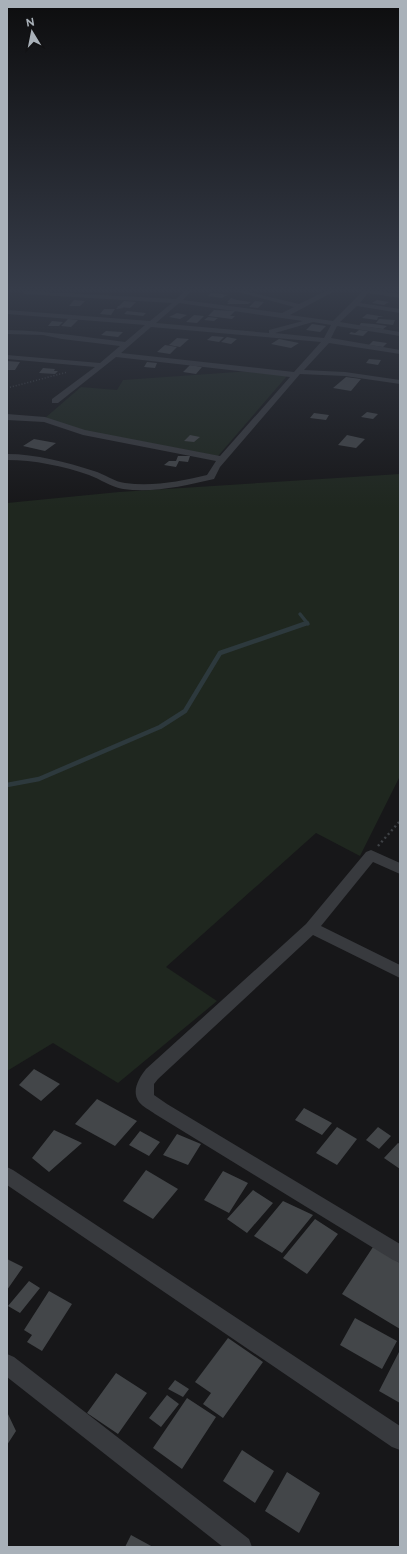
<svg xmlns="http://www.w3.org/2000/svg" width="407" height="1554" font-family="Raleway,sans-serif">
<rect width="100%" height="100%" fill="#171719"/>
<path fill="#1f271f" d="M251,371L287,376L218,456L86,431L45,418L81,387L117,390L123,380Z
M400,474V776L360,856L316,833L166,967L217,1001L118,1083L53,1043L7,1071V503L119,492Z"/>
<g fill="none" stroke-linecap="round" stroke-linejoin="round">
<path stroke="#2d393d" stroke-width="3.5" d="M300,614L308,624"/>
<path stroke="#2d393d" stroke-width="4.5" d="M7,785L39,779L160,727L185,711L220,653L307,623"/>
</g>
<path fill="#434649" d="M211,293L222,294L227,295L222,298L208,296Z
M231,298L237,300L251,302L248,304H227L229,302H227Z
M74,300L85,301L80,306H69Z
M377,300L389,302L384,305L372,303Z
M124,301L136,302L130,308L121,307L124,308L116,309L118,307L117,306H119Z
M255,301L264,302L258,308L249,307Z
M104,309H115L111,315L100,314Z
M214,310L235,311L230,316H235L232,319L208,316Z
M127,311L146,313L143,316L124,314Z
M177,313L187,315L180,319L169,317Z
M367,314L379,316L384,317H378L377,320L362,318Z
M194,315L204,316L197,323L186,322Z
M208,317L218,318L214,321L204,320Z
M68,319L78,320L71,327L61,326Z
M379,319L395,320L393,325L376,323Z
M52,321L63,322L59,326H48Z
M361,323L374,324L387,326L383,329L359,326Z
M312,324L326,326L320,332L306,330Z
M359,330L368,331L363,336L349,334L351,332L355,333Z
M106,331L123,332L118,337L101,335Z
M212,336L224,337L219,342L207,340Z
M227,337L237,339L231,344L221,342Z
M177,338L189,339L180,347L169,345Z
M279,339L299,343L291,348L271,344Z
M373,341L387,343L383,347L369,345Z
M165,345L177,347L170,354L157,352Z
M369,359L381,360L378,365L366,363Z
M7,361L20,362L15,370H7Z
M147,362L157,363L155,368L144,367Z
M190,365L202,367L196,374L183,372Z
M43,368L55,369L54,371H58L55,374L39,373Z
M346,377L361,379L351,391L333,388Z
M367,412L378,414L373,419L361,417Z
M314,413L329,415L326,420L310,418Z
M190,435L200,437L194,442L184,441Z
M347,435L365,439L356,448L338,445Z
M34,439L56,443L45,451L23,446Z
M178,456H190L188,462L179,461L176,467L164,465L169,461H176Z
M34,1069L60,1084L41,1101L19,1085Z
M97,1099L137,1121L115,1146L75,1124Z
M304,1108L332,1123L322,1135L295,1120Z
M337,1127L357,1139L337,1165L316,1153Z
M378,1127L391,1136L379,1149L366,1140Z
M54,1130L82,1143L49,1172L32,1158Z
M140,1131L160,1142L149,1156L129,1145Z
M177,1134L201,1144L188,1165L163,1155Z
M398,1143L400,1144V1169L384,1158Z
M146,1170L178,1189L153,1219L123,1201Z
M223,1171L248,1183L229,1213L204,1200Z
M253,1190L273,1203L247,1233L227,1219Z
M283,1201L313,1215L282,1253L254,1236Z
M315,1219L338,1234L307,1274L283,1258Z
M373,1247L400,1263V1329L342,1294Z
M7,1259L23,1267L7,1290Z
M29,1281L40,1288L20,1313L8,1306Z
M49,1291L72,1304L42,1351L27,1342L32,1335L24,1330Z
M355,1318L397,1341L382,1369L340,1345Z
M228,1338L263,1362L223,1418L203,1404L211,1393L195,1382Z
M400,1350V1403L379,1391Z
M116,1373L147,1393L118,1434L87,1413Z
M175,1380L189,1389L183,1397L168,1389Z
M167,1395L179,1404L161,1427L149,1418Z
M187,1398L216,1417L182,1469L153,1448Z
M7,1412L16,1431L7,1445Z
M242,1450L274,1471L255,1503L223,1481Z
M287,1472L320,1493L299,1533L265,1511Z
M131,1535L153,1547H125Z"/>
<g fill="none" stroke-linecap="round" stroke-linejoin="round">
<path stroke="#3e4145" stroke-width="1.5" stroke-dasharray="1 2" stroke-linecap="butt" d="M7,388L68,372"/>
<path stroke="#3e4145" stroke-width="2.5" stroke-dasharray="2 3" stroke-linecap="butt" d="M378,846L400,821"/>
<path fill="#383a3e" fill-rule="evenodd" d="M26,291L176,299L185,291H191L183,300L282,313L294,307L234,291H244L299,304L326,291H334L333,292L290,315L333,321L363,291H377L400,294V298L368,293L360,303L400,309V313L357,306L340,322L400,332V336L337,326L331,338L400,350V354L329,343L304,370L345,372L400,380V384L345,376L300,374L220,467L214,479C184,486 154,493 123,489C111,487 100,479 89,475C63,466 34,460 7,460V454C36,454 66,462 94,471C104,474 115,482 125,483C153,487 181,481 207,475L216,461L83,435L44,422L7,420V414L45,417L85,430L220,456L290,377L116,357L58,403H52V399L95,367L7,359V355L100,363L120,346L62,339L43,335L7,334V330C47,331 86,337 125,342L145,325L7,314V310L150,321L172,303L24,294L23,293ZM179,303L303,321L269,330V333L156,323ZM313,322L331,325L324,338L275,333ZM151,327L321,342L294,372L121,353Z
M371,850L400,863V874L373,862L321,926L400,965V978L313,935L158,1079L154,1084V1095L167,1104L400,1244V1263L393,1260L155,1114C150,1110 143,1107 139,1102C131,1091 139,1078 146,1069L306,924L366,852Z
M7,1167L13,1170L400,1426V1450L392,1447L7,1185Z
M7,1354L14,1357L249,1539L252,1547H223L7,1377Z"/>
</g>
<linearGradient id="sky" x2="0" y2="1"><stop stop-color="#0d0d0e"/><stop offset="0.57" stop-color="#363c49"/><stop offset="1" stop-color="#363c49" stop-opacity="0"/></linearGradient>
<rect width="407" height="508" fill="url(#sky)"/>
<rect width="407" height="1554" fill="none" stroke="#a9b1b9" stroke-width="16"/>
<g transform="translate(32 32) rotate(350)" stroke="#121214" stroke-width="3" paint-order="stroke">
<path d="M0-3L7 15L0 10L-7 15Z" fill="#a9b1b9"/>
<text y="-6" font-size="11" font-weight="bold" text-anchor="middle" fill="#a9b1b9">N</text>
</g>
</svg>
